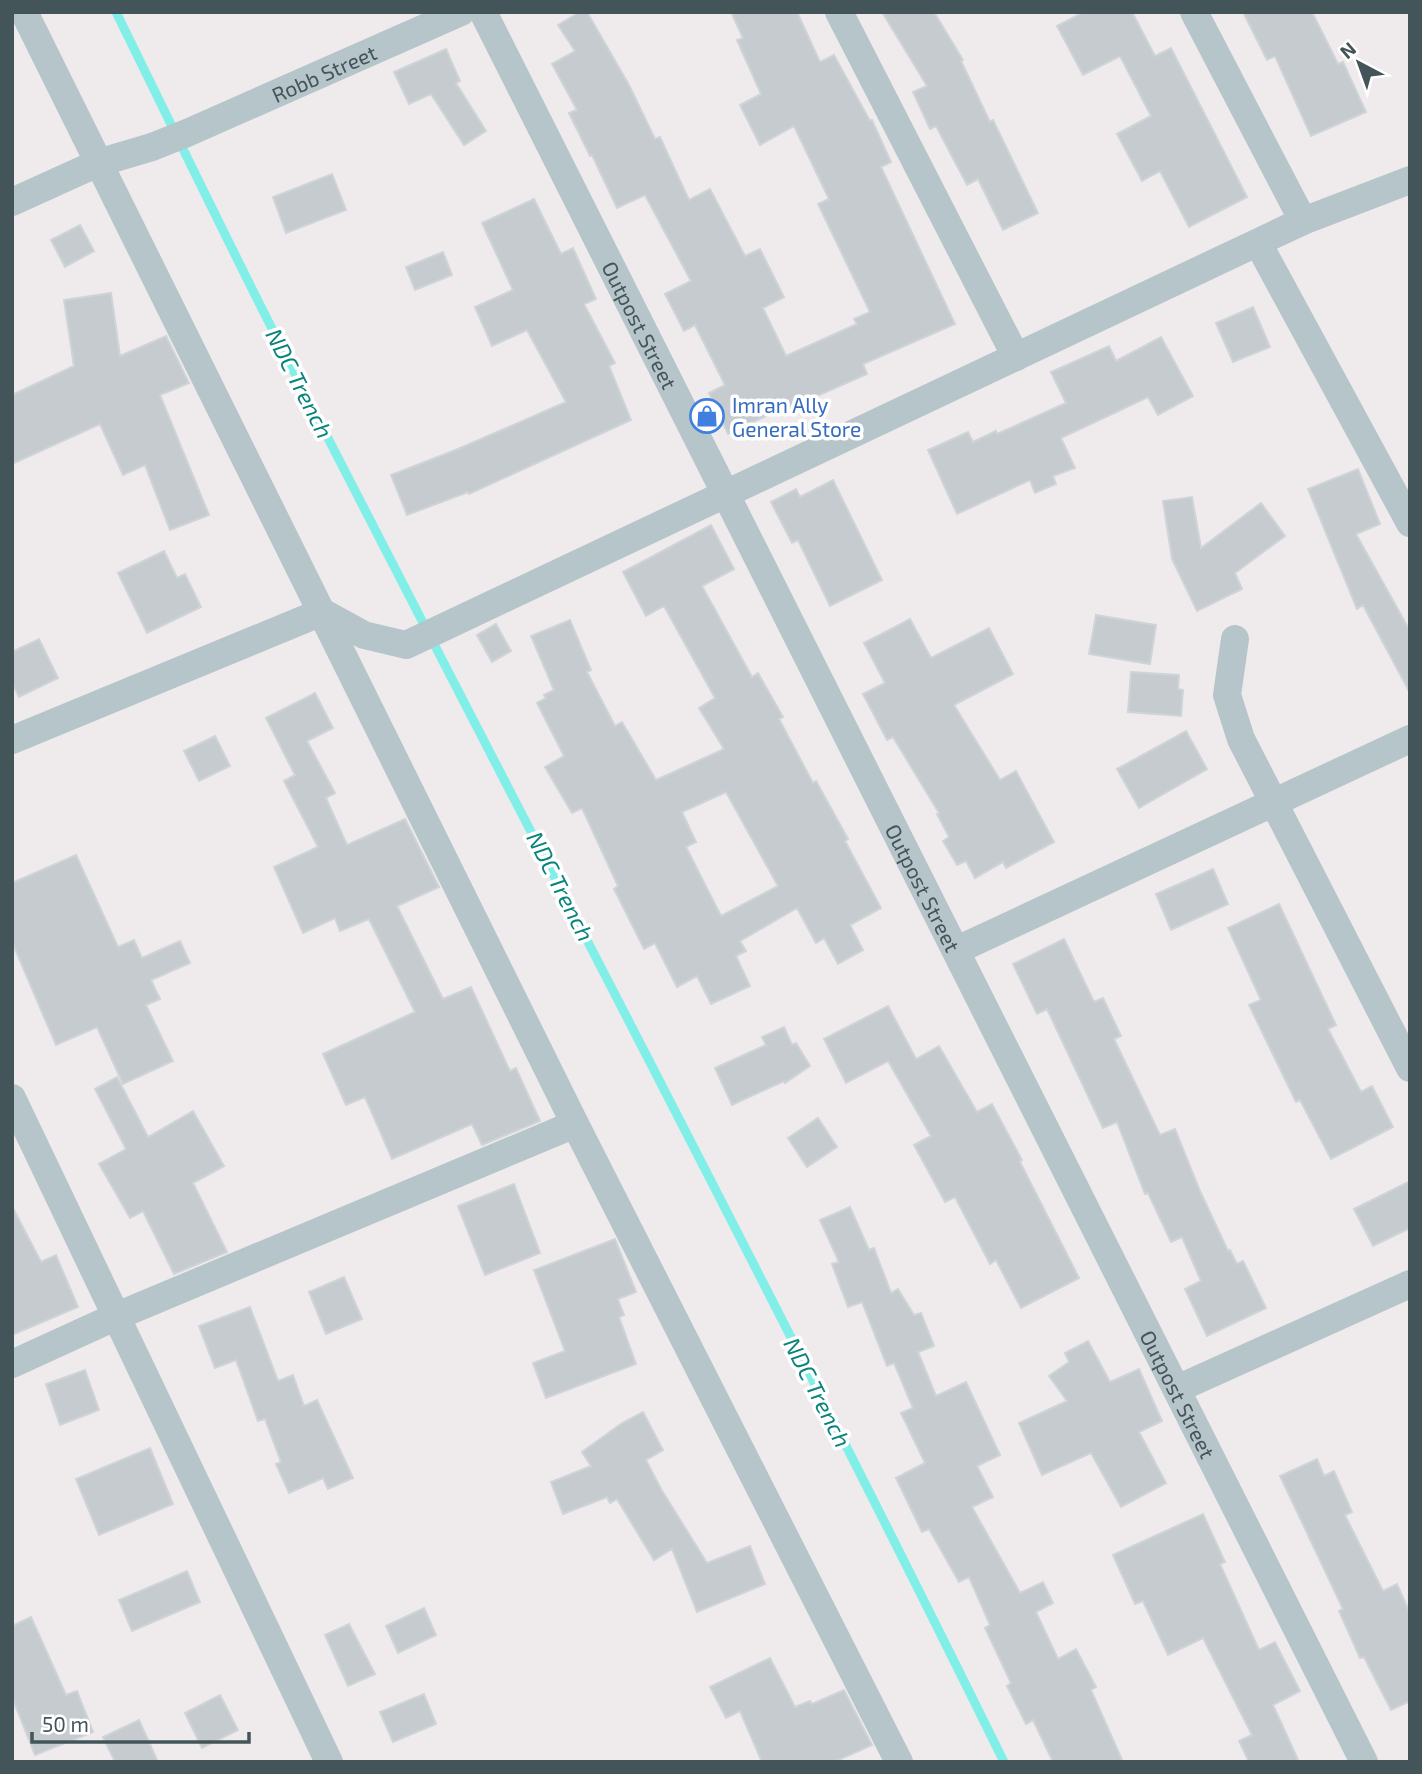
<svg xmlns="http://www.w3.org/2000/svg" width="1422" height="1774" font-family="'Exo 2',sans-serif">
<rect width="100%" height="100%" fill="#efebec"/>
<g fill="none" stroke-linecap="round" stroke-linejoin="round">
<path stroke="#81efe8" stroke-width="9" d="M116,12C174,130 231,249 291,366C529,831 773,1293 1004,1762"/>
</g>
<path fill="#c5cbcf" stroke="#cfd4d8" stroke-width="2" fill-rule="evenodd" d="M580,12H587L629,85L655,139L660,137L689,200L710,189L745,256L760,249L784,297L763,308L786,356L857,324L854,319L870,312L818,204L829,199L794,126L760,145L740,105L761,94L737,40L743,38L731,12H797L820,62L834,55L870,121L872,120L891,162L881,167L955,324L863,364L867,374L790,408L789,405L728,434L709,393L725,385L695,325L684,331L665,294L691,281L645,195L617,208L592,155L590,156L569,113L577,110L552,64L575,51L558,25Z
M882,12H934L963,60L961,61L990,122L993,120L1038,213L1003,230L978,179L967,185L936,126L930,129L913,92L927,86Z
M1084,12H1132L1155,56L1171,48L1247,197L1189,227L1160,171L1142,181L1117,134L1151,116L1120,56L1083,75L1057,26Z
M1243,12H1312L1338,64L1343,62L1366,112L1311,136L1275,56L1267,60Z
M446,49L460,81L456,83L486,131L464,145L431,94L409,104L394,72Z
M332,174L346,210L286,233L273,197Z
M534,199L561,254L573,248L596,299L584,304L615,363L609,366L631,420L469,494L468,492L407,515L391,475L458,449L566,402L527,330L492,346L475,307L513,290L482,223Z
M80,225L94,251L65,267L51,240Z
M443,252L452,275L415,290L406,267Z
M111,293L120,356L166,336L189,383L160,395L209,515L170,530L145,465L123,475L100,424L12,464V395L74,366L64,300Z
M1253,307L1270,347L1233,362L1216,323Z
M1161,337L1193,396L1158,415L1148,397L1061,438L1075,468L1053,476L1056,484L1035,493L1030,480L957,514L928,450L968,432L973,442L996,431L997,434L1066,403L1051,372L1109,346L1116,361Z
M1358,469L1380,524L1356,534L1410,631V693L1363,605L1357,609L1308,489Z
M833,480L882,580L830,606L798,540L792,543L771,502L796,489L800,497Z
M1192,497L1201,548L1261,503L1285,536L1235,573L1242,589L1197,611L1172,559L1163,501Z
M711,525L734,569L702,586L752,677L758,673L783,717L779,719L813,783L816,781L848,839L845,841L881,908L850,925L863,950L838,964L824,938L816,943L797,908L740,941L746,951L736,956L750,986L711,1004L697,976L677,987L655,943L644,949L614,889L618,886L582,808L572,813L545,767L564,756L537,703L546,698L544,695L554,690L531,636L570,620L591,670L587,672L615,726L622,722L656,780L724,749L699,708L715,698L664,606L646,616L623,572ZM726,792L778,886L721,916L686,847L696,842L682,812Z
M164,551L177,578L185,574L201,607L147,633L118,573Z
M1096,615L1156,625L1150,664L1089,654Z
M910,619L931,658L989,628L1013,674L954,705L1000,780L1016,771L1054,842L1006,868L1003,862L975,878L966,861L957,865L943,841L949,837L937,814L939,813L893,737L887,740L863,694L885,683L864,643Z
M496,624L511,651L492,662L477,635Z
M39,639L58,678L19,697L12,683V652Z
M1131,672L1179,675L1178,689L1183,690L1181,716L1128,712Z
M315,693L333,728L307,741L335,793L326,798L347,845L405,819L439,887L397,906L443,999L471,987L510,1071L516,1068L540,1121L482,1145L472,1124L392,1159L365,1097L346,1105L323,1054L415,1012L369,919L340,931L335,918L303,933L274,867L318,847L284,781L295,775L266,718Z
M1186,731L1207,769L1139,808L1117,769Z
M215,736L230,766L199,781L184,751Z
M76,855L118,947L134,940L142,958L180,941L190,963L151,980L160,999L146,1005L173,1061L123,1084L97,1027L56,1045L12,942V883Z
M1213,869L1228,904L1171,930L1156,894Z
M1279,904L1336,1025L1328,1029L1361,1092L1372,1086L1393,1127L1331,1159L1300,1100L1296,1102L1249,1005L1261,1000L1228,928Z
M1064,939L1094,1002L1103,998L1121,1036L1114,1039L1160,1135L1175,1129L1200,1191L1228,1251L1230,1250L1237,1264L1243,1261L1266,1308L1207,1336L1185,1289L1201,1281L1182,1237L1171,1242L1148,1193L1145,1194L1117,1122L1103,1128L1047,1009L1037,1014L1013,964Z
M888,1006L916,1059L939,1046L977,1112L992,1104L1022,1160L1020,1162L1079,1278L1021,1308L996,1260L990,1264L955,1197L945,1202L914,1145L931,1136L888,1061L846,1083L824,1039Z
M784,1027L792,1045L796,1043L810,1066L785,1083L784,1081L732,1105L715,1068L766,1045L762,1037Z
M117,1077L148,1137L193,1111L224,1166L193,1183L227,1252L174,1274L143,1211L130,1218L99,1164L126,1149L95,1089Z
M818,1118L837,1147L807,1167L788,1138Z
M1410,1181V1228L1373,1246L1354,1209Z
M514,1184L540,1253L485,1275L458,1206Z
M12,1206L41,1262L56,1255L78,1307L12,1335Z
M850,1207L869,1250L874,1248L891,1293L898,1289L914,1315L921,1313L934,1346L918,1352L936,1396L966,1382L1000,1455L977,1466L993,1497L972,1507L1020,1593L1043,1582L1053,1603L1036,1612L1058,1659L1076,1649L1096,1687L1091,1690L1123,1762H1053L1033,1720L1026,1724L1007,1686L1011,1683L985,1628L990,1625L969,1577L959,1582L929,1529L922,1532L896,1478L925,1463L901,1413L913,1408L894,1363L887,1366L862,1302L848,1307L832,1264L839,1262L820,1220Z
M615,1239L636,1292L618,1299L624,1315L619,1317L636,1364L546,1398L533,1363L565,1351L534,1270Z
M344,1277L362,1319L326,1334L309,1292Z
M250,1307L278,1381L293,1375L304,1406L317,1400L353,1478L328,1489L323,1478L289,1493L276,1464L281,1462L265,1419L258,1421L236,1360L215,1368L199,1326Z
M1088,1341L1110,1382L1139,1369L1162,1421L1139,1432L1166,1483L1121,1507L1091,1453L1042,1475L1019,1423L1067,1401L1049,1376L1069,1362L1065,1353Z
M85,1370L99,1410L60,1425L46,1384Z
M643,1412L663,1450L646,1460L661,1489L707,1563L750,1546L765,1584L697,1612L672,1549L654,1560L617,1499L610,1503L607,1497L563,1514L551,1482L591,1466L582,1452L622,1423Z
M150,1448L173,1504L99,1535L76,1479Z
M1317,1459L1324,1476L1334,1471L1352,1512L1345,1515L1383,1591L1397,1584L1410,1613V1701L1391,1710L1364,1657L1360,1658L1339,1611L1343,1609L1280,1476Z
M1203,1514L1225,1562L1220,1564L1259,1650L1275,1642L1300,1691L1273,1705L1299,1762H1249L1239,1741L1252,1735L1203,1638L1168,1655L1143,1601L1135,1604L1113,1555Z
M187,1571L200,1602L132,1631L119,1600Z
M424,1608L436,1635L398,1653L386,1626Z
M31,1617L66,1695L77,1691L93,1732L35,1755L12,1697V1626Z
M349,1624L375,1674L348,1686L325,1635Z
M770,1658L795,1707L810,1701L812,1704L844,1690L872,1745L834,1762H762L740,1711L726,1718L710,1687Z
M424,1694L436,1724L393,1742L380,1712Z
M220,1695L238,1730L202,1748L185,1713Z
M139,1720L158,1762H115L103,1737Z"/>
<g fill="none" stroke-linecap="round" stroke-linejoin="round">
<g stroke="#b6c5c9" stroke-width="28">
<path d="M24,12L575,1124L899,1762"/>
<path id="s1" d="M483,12L1364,1762"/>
<path d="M839,12L1016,357"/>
<path d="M1194,12L1303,221"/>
<path id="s2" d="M12,202L98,163L152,147L187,133L461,12"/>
<path d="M1258,243L1410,523"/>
<path d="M1235,639L1227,695L1241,739L1410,1068"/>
<path d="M12,740L322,612L364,635L406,645L1303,221L1410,180"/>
<path d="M957,950L1410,739"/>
<path d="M12,1098L329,1762"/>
<path d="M12,1364L117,1316L575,1124"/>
<path d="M1177,1389L1410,1284"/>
</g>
</g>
<defs>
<g id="shop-ring" transform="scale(1.75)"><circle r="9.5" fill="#fff" stroke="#3f7fe0" stroke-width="1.5"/><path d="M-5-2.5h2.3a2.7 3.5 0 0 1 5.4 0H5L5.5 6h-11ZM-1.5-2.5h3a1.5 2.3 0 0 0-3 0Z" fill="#3f7fe0"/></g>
</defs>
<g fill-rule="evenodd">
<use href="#shop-ring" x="707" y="416"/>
</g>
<g text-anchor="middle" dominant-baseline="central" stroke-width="7" stroke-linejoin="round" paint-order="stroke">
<g font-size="21" fill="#435559" stroke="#fff">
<text stroke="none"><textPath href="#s2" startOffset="338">Robb Street</textPath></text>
<text stroke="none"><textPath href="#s1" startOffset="350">Outpost Street</textPath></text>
<text stroke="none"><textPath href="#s1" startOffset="980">Outpost Street</textPath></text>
<text stroke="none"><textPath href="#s1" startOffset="1547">Outpost Street</textPath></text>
</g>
<g font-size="21" fill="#366cbe" stroke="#fff" text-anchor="start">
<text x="732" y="404">Imran Ally<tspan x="732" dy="24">General Store</tspan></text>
</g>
<g font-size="23" font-style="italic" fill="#09847c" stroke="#fff">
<text transform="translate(300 383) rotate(63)">NDC Trench</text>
<text transform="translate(561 886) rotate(63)">NDC Trench</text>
<text transform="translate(818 1392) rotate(63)">NDC Trench</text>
</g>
</g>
<rect width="1422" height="1774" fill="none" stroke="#435559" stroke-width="28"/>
<g transform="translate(1359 63) rotate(319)" stroke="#ffffff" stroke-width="5" paint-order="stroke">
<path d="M0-5L12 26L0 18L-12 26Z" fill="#435559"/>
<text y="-10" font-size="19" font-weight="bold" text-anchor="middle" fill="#435559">N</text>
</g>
<path d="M32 1732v10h217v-10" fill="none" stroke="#435559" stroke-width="3.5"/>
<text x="42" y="1732" font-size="21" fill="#435559" stroke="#ffffff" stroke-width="5" paint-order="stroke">50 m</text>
</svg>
